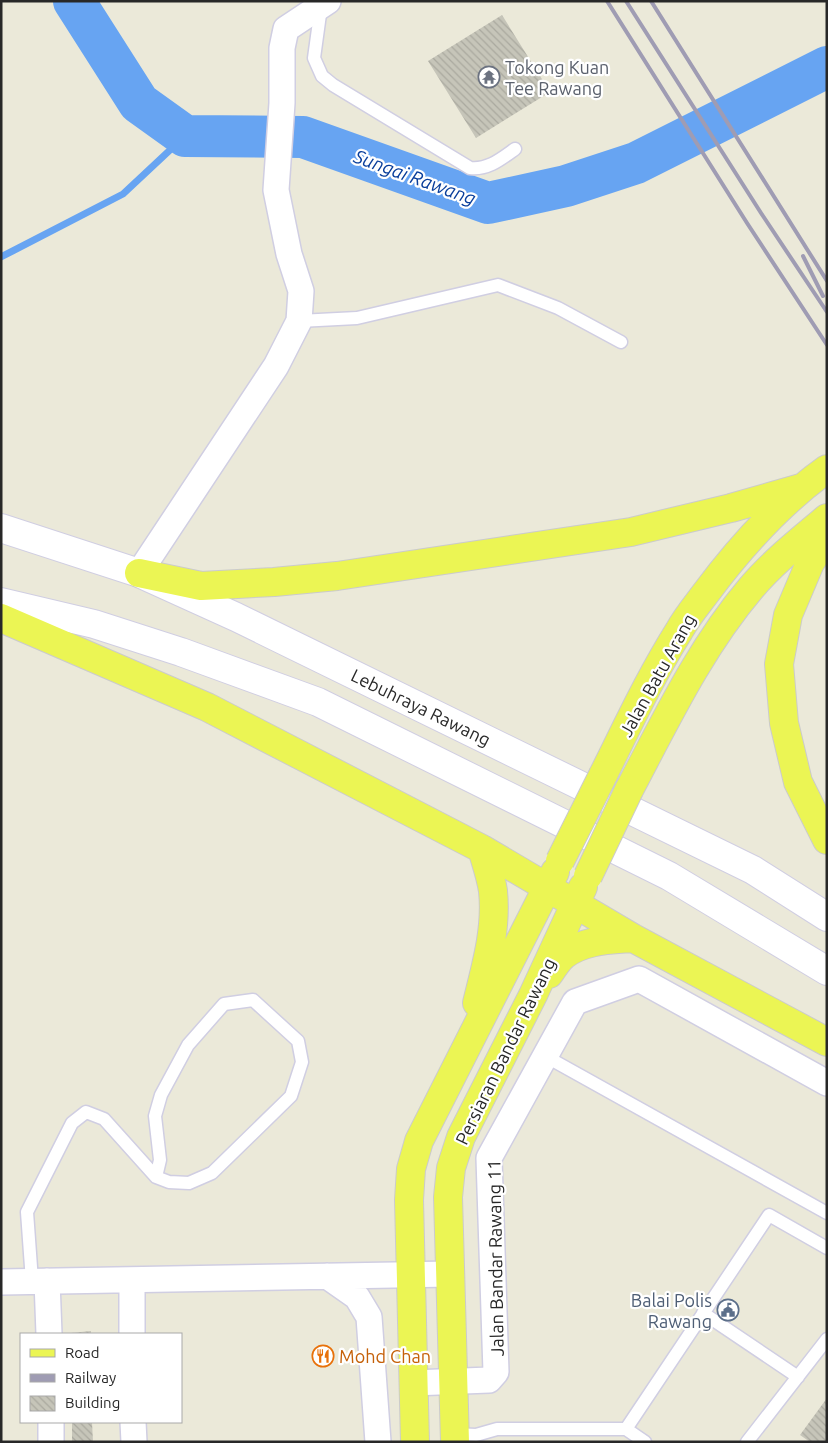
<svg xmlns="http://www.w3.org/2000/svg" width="828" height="1443" font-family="Ubuntu,sans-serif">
<defs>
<pattern id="building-back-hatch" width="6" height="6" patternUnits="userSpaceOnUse" patternTransform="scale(1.25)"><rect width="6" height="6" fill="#c6c5b9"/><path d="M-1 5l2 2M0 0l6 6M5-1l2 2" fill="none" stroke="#aaa99f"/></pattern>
</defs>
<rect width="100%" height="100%" fill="#ebe9d9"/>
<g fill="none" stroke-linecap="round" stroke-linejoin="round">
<path stroke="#67a4f2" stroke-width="7" d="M1,257L123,194L185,136"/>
<path stroke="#67a4f2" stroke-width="42" d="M74,1L139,103L185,136L303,137L488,203L566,186L636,163L827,67"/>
</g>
<path fill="url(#building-back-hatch)" d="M502,15L550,92L476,138L428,61Z
M91,1331V1334H72L71,1333Z
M827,1398V1442H810L800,1435Z
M72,1422H92L93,1442H72Z"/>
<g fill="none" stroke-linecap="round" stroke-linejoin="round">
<g stroke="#d0cee2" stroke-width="15">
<path id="service" d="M321,7L314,58L322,76L333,85L470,168C488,170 501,159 515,149
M299,321L357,318L498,285L558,308L621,342
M545,1056L827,1213
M32,1281L27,1212L72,1123L86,1112L104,1119L156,1177L169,1182L189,1183L212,1173L291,1096L302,1062L298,1041L253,1000L224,1004L188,1045L161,1095L155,1116L160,1160L156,1177
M703,1313L798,1377
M626,1429L645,1442
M455,1434L476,1435L497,1429H626L769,1215L827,1248
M747,1442L827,1339"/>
</g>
<g stroke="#d0cee2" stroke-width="28">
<path id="minor" d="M139,573L276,366L299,321L301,291L289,254L276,190L282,103V48L286,29L328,1
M327,1276L357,1297L369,1317L378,1442
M132,1280V1334
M47,1281L49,1334
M1,1282L451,1274
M413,1383L489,1380L496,1372L489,1158L575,1002L639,979L827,1083
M51,1422V1442
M133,1422L134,1442"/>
</g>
<g stroke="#d0cee2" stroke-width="30">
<path id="tertiary" d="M1,528L139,573L236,617L753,870L827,917
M1,602L94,624L181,652L318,702L669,876L827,971"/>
</g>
<g stroke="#cbcbcb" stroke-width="30">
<path id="primary" d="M827,537L810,563L788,615L779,664L784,723L798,782L827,840
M139,573L201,586L274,582L337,576L631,532L731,508L801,488
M1,618L207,707L482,849L633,938L827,1042
M603,775C627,727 650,677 679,631C686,618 696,606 705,594C740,547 779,503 827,469
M629,790C666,720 700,648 751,588C773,562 801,540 827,518
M549,974C553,968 558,960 564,955C584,940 609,940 633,938
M477,1003C486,966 497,929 493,891C491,877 486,863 482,849
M415,1442L409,1200L411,1169L419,1141L555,872
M455,1442L448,1197L451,1168L461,1137L533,995L583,887"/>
</g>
<use href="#service" stroke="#fff" stroke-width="12"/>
<use href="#minor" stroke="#fff" stroke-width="25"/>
<use href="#tertiary" stroke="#fff" stroke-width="28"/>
<use href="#primary" stroke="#ebf554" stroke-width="28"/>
<path stroke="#9f9cb3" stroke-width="4" d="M607,1L747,223L827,345
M626,1L761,213L827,312
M651,1L827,281
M803,256L823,296"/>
<g stroke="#cbcbcb" stroke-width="30" stroke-linecap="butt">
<path id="primary-bridge" d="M560,861L603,775
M588,876L629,790"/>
</g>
<use href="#primary-bridge" stroke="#ebf554" stroke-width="28"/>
</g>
<defs>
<g id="temple-ring" transform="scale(1.125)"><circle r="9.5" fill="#fff" stroke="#6b7280" stroke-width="1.5"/><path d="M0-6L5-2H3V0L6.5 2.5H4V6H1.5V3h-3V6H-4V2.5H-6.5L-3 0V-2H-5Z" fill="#6b7280"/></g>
<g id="civic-ring" transform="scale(1.125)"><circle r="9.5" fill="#fff" stroke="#5c6f8a" stroke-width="1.5"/><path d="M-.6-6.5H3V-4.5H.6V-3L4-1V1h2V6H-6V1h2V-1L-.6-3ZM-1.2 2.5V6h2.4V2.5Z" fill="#5c6f8a"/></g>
<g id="restaurant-ring" transform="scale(1.125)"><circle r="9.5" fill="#fff" stroke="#e8710a" stroke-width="1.5"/><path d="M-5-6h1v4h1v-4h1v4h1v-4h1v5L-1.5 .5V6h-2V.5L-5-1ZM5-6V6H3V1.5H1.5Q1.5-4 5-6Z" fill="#e8710a"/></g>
</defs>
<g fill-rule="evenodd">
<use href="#temple-ring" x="489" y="77"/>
<use href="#civic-ring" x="728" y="1310"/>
<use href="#restaurant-ring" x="323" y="1356"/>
</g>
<g text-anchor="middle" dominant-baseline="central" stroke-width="4.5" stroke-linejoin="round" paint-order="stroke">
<g font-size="18" fill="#5b616d" stroke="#fff" text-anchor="start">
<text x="505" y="67">Tokong Kuan<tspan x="505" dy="21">Tee Rawang</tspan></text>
</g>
<g font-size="18" fill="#282828" stroke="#fff">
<text transform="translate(657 675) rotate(-61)">Jalan Batu Arang</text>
<text transform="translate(421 707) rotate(26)">Lebuhraya Rawang</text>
<text transform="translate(505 1051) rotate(-64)">Persiaran Bandar Rawang</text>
<text transform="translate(495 1258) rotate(-91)">Jalan Bandar Rawang 11</text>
</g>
<g font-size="18" fill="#4e5e75" stroke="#fff" text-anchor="end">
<text x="712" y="1300">Balai Polis<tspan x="712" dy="21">Rawang</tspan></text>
</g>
<g font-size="18" fill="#c56008" stroke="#fff" text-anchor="start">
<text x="339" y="1356">Mohd Chan</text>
</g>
<g font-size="19" font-style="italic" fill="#093e9b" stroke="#fff">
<text transform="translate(415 177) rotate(20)">Sungai Rawang</text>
</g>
</g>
<rect width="828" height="1443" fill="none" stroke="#282828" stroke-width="5"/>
<rect x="20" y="1333" width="162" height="90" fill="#ffffff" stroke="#a9a9a9"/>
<rect x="30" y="1349" width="25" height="8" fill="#ebf554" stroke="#a9a9a9"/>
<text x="65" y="1358" font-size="15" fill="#282828">Road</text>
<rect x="30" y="1374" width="25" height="8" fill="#9f9cb3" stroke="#a9a9a9"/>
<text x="65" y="1383" font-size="15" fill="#282828">Railway</text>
<rect x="30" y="1396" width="25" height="15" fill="url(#building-back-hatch)" stroke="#a9a9a9"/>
<text x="65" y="1408" font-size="15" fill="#282828">Building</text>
</svg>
